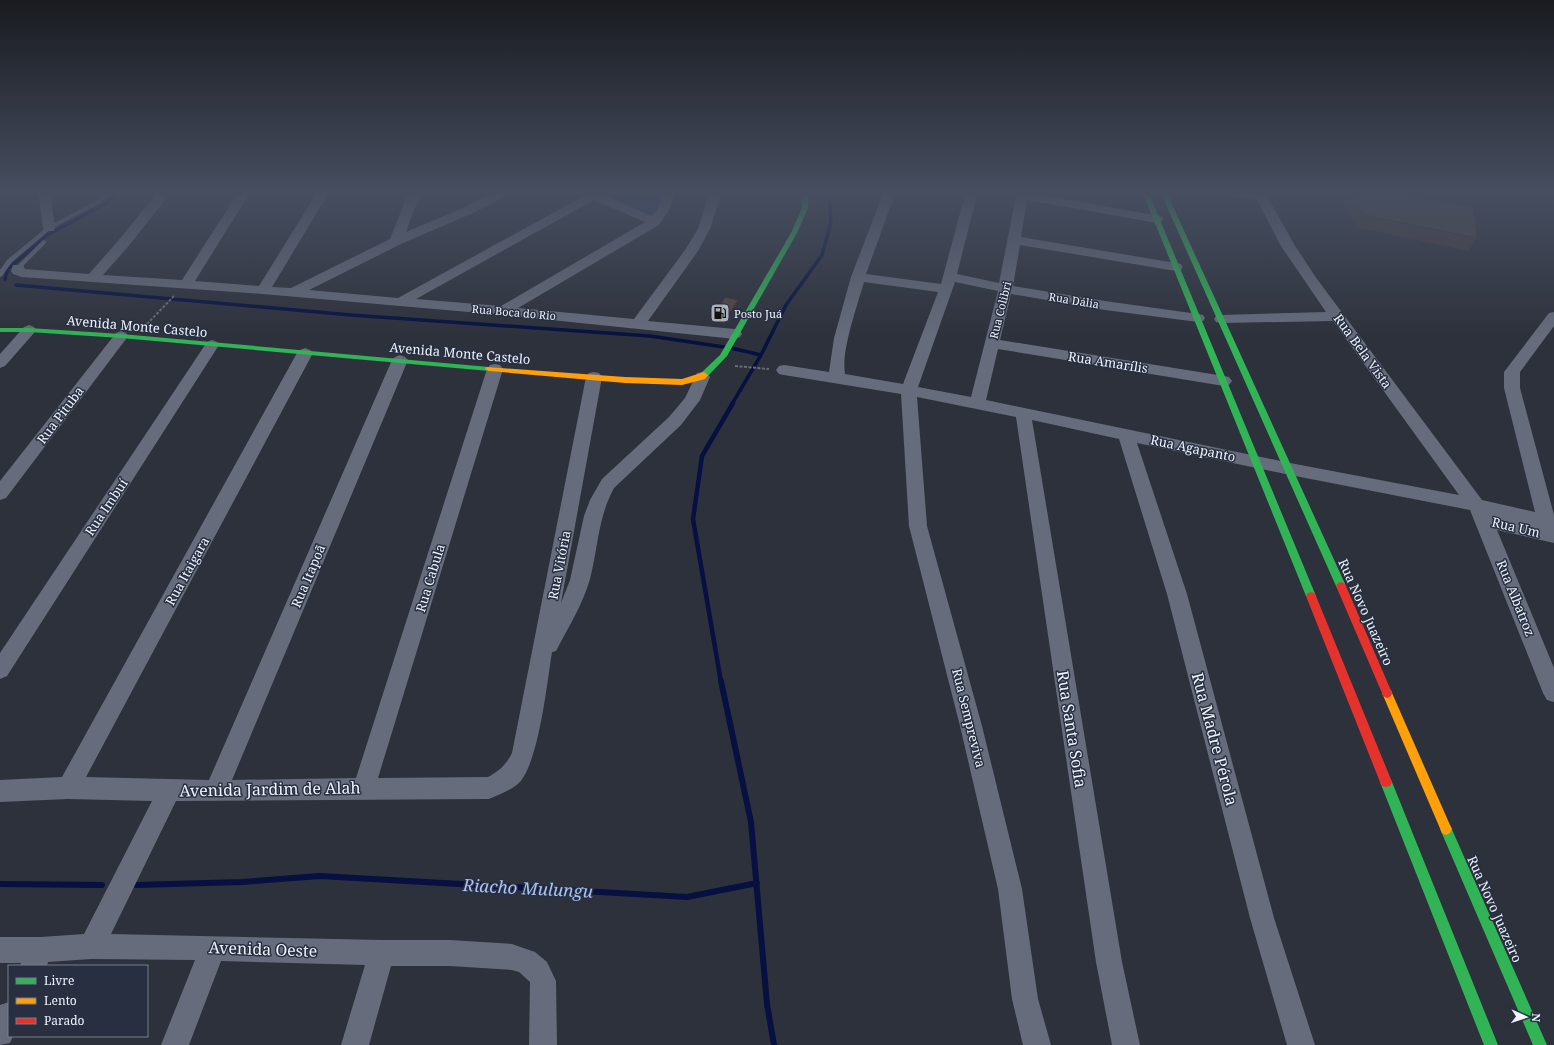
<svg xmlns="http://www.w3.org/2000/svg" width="1554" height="1045" font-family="'Noto Serif',serif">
<rect width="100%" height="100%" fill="#2d313b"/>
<path fill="#2c3f6c" d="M607,191H665L655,220L600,195Z"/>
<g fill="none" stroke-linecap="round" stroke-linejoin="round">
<path stroke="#071040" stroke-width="3.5" d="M5,279L8,269L47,235L107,203L119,191
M16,285L351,315L650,336L724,347
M731,348L761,355
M732,404L761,355L786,305L822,255L831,222L829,191"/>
<path stroke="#071040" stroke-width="4.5" d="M721,682L693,519L702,456L733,403"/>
<path stroke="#071040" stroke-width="6" d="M721,681L751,822L767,1004L774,1045
M0,884L102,885
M136,885L242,882L320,876L687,897L757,883"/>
<path stroke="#676c76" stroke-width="2" stroke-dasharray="3 1.5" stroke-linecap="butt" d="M147,324L174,296
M735,366L769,369"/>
<path fill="#666c7b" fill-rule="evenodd" d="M107,191H114L100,203L51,229L12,262L2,276L0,277V270L7,260L47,227L96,201Z
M44,240L46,241V243L20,269H16V267L42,241Z"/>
<path fill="#666c7b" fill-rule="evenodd" d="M38,191H50L55,228L54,231H44L43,228Z
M159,191H172L127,248L103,275L182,280L239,191H251L195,281L259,286L318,191H330L272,287L291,288L390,239L409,191H421L406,232L465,207L496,191H512L510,194L473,213L401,244L309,290L398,298L593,191H608L603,195L652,216L657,210L664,191H676L669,210L659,225L518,308L634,319L685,250L698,229L710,191H722L710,229L698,251L648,321L735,329L740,331L742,334L740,337L735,339L503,315L263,294L22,277L13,274L11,271L13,265H23L25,269L89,274L117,242ZM594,200L645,222L501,306L416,299Z
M884,191H896L866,274L941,284L966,191H978L957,274L999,283L1017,191H1029V193L1161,216L1163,219L1161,222L1157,223L1027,200L1021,237L1176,263L1181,264L1183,267L1181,270L1176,271L1020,245L1013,286L1105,301L1198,314L1203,315L1205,318L1203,321L1198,322L1105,310L1011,294L1000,340L1224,376L1229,377L1232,381L1229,385L1224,386L998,349L986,400L1290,463L1459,495L1333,321L1221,323L1216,322L1214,319L1216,316L1221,315L1326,312L1281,246L1257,200L1225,194L1223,191H1267L1268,197L1295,246L1317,279L1482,500L1535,512L1504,388V372L1549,313L1554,312V326L1520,372V388L1554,515V543L1497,530L1554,668V702L1547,700L1543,693L1470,510L1290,475L1137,443L1187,594L1274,918L1315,1045H1287L1250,918L1167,594L1119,439L1032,420L1122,962L1140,1045H1112L1096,962L1016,417L917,397L927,526L982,726L1022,889L1038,999L1051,1045H1023L1012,999L998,889L960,726L909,526L901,394L784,375L779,374L776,370L779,366L784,365L829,372L834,338L851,277ZM864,282L938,292L903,384L845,374C841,350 857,307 864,282ZM955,282L998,291L971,397L918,387Z
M29,325L34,327L36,330L34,333L5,366L0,368V354L24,327Z
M121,331L126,333L128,336L126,339L6,498L0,500V481L116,333Z
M212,340L217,342L219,345L7,676L0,679V653L207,342Z
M305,348L310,350L313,353L86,777L209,780L392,360L395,357L400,355L405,357L408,360L232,780L356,778L487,369L490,365L495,364L500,365L503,369L378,778L488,777C499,771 506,765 512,753L586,377L589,373L594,372L599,373L602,377L561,603L570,580L584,516L590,500L602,479L669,417L685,398L697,373L702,372L707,373L710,377L700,400L681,425L614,488C598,517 598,548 590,579C583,604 568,628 556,651L552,652C547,683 539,762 519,783C511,790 499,795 489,799L176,801L111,934L382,940H450L512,944L535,952L547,962L556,981L557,1045H529L530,982L519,972L512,970L450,966H391L369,1045H341L365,965L221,961L189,1045H161L195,960L91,959L48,962L47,966H20L21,963H0V937H41L84,934L152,801L68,799L0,802V780L62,777L297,353L300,350Z
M9,1002V1036H13L10,1043L0,1045V1005Z"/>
<path fill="#30b455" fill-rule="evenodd" d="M803,191H809L808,208L797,233L727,356L707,377H701L700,375L701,373L720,355L791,233L802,208Z
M1142,191H1148L1316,596L1314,599L1311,600L1308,599L1306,596Z
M1160,191H1166L1346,586L1344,589L1341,590L1338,589L1336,586Z
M0,328H29L121,334L489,367L493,369L489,371L121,338L29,332H0Z
M1386,777L1390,778L1392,782L1498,1045H1484L1380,782L1382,778Z
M1446,823L1450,825L1547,1045H1533L1440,829L1442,825Z"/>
<path fill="#ff9f0a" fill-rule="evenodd" d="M486,367L625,377L682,379L704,372L708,375L705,379L682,385L625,383L489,371L485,369Z
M1387,688L1391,690L1392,693L1450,825L1452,829L1450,833L1446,835L1442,833L1382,693L1383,690Z"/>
<path fill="#e5322d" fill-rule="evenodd" d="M1341,582L1344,583L1346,586L1392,693L1391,696L1387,698L1383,696L1382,693L1336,586L1338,583Z
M1311,592L1314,593L1316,596L1392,782L1390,786L1386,787L1382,786L1380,782L1306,596L1308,593Z"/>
</g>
<path fill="#433b3a" d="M1335,191H1405L1406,195L1477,238L1468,251L1356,227L1341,198Z
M738,300V303L725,324L712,321V318Z"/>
<path fill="#373030" d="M738,300V303L725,324V321Z"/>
<path fill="#4e4544" stroke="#373030" d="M1350,191H1405L1406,195L1473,207L1477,238L1363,215Z
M725,297L738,300L725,321L712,318Z"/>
<linearGradient id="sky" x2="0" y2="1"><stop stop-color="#191b20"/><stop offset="0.57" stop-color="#464e60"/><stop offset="1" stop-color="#464e60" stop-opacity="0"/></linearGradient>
<rect width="1554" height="338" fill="url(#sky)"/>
<defs>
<g id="fuel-square" transform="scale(1)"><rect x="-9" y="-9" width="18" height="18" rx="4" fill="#abb0b9" stroke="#272f41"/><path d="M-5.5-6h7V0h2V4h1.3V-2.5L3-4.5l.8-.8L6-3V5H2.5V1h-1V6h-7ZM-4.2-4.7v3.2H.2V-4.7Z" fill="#111"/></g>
</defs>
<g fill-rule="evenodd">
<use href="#fuel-square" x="720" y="313"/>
</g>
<g text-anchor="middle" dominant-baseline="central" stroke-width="3" stroke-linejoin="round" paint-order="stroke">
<g font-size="11" fill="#eff4fd" stroke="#272f41">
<text transform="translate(1074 300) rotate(9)">Rua Dália</text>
<text transform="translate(1000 310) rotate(-76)">Rua Colibri</text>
<text transform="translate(514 312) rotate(5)">Rua Boca do Rio</text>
</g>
<g font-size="11" fill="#eff4fd" stroke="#272f41" text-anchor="start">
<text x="734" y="313">Posto Juá</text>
</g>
<g font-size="13" fill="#eff4fd" stroke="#272f41">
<text transform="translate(137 326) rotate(5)">Avenida Monte Castelo</text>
<text transform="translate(1363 351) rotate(54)">Rua Bela Vista</text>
<text transform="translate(460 353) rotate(5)">Avenida Monte Castelo</text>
<text transform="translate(1108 362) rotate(9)">Rua Amarílis</text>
<text transform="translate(60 415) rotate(-53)">Rua Pituba</text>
<text transform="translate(1193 448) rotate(12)">Rua Agapanto</text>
<text transform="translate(106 507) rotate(-56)">Rua Imbuí</text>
<text transform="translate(1516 527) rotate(13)">Rua Um</text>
<text transform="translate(559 565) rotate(-79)">Rua Vitória</text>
<text transform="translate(187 571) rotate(-61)">Rua Itaigara</text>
<text transform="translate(308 576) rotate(-67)">Rua Itapoã</text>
<text transform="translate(430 578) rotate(-73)">Rua Cabula</text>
<text transform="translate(1516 598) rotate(68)">Rua Albatroz</text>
<text transform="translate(1366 612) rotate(66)">Rua Novo Juazeiro</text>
<text transform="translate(969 718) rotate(76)">Rua Sempreviva</text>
<text transform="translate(1495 909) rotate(66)">Rua Novo Juazeiro</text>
</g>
<g font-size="16" fill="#eff4fd" stroke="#272f41">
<text transform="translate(1072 729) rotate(81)">Rua Santa Sofia</text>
<text transform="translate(1215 739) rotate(75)">Rua Madre Pérola</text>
<text transform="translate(270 789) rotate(-1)">Avenida Jardim de Alah</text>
<text transform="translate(263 949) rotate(2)">Avenida Oeste</text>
</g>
<g font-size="17" font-style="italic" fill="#abc3f5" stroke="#272f41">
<text transform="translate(528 888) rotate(3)">Riacho Mulungu</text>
</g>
</g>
<rect x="8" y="965" width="140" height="72" fill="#272f41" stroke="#777e8c"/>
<rect x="16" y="978" width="20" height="6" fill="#30b455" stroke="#777e8c"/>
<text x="44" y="985" font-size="12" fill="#eff4fd">Livre</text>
<rect x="16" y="998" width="20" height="6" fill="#ff9f0a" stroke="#777e8c"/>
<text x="44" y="1005" font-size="12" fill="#eff4fd">Lento</text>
<rect x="16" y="1018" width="20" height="6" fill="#e5322d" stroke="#777e8c"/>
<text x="44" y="1025" font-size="12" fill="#eff4fd">Parado</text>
<g transform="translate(1526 1017) rotate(93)" stroke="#272f41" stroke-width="3" paint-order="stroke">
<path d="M0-3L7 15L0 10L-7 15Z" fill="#eff4fd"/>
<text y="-6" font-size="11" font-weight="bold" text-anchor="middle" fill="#eff4fd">N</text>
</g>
</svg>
